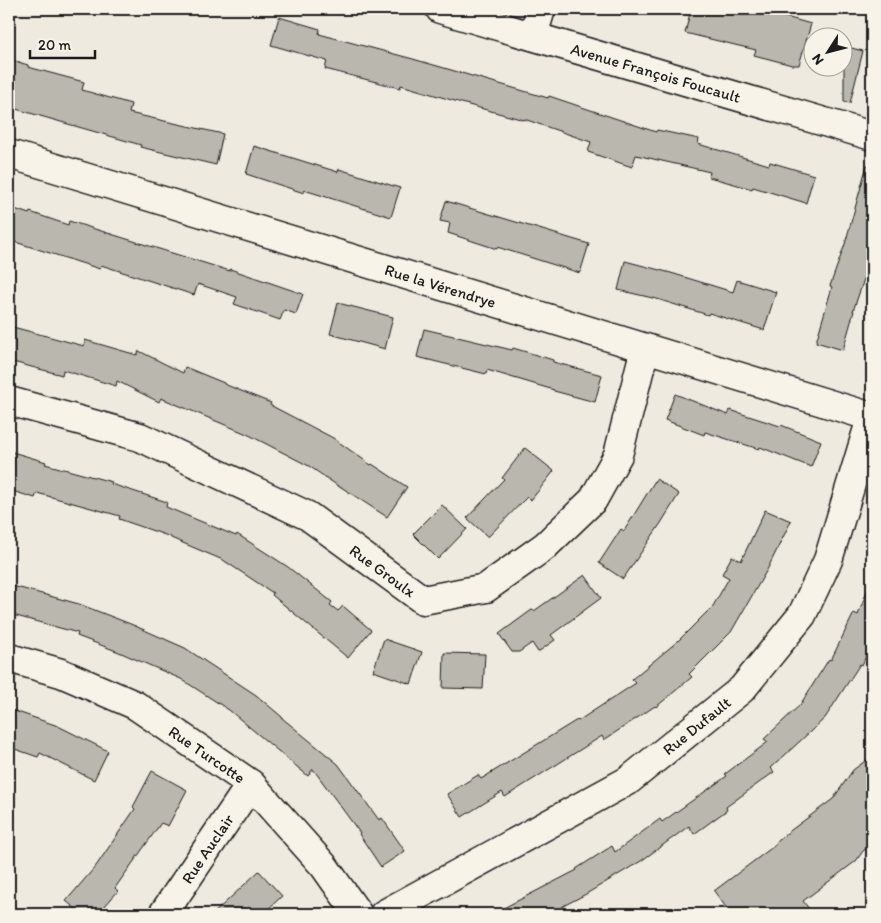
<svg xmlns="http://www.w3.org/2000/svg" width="881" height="923" font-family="Itim,sans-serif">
<rect width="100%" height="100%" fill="#eeeae0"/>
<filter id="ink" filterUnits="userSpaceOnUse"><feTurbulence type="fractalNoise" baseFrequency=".02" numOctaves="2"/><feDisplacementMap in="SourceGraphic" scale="10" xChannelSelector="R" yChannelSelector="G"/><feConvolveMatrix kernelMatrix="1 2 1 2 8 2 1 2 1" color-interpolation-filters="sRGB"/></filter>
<g filter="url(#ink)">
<path fill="#bab7af" stroke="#1c1c1c" d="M691,9H757L811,24L799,65H792L754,55L756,50L685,33Z
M279,17L320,29L319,34L413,59L548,98L549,96L656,132L657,130L699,139L698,144L769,165L770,162L814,175L806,203L753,187L752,189L709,177L710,172L636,155L632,167L588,152L591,142L524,119V120L465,104L401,85L400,88L325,69L327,61L271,45Z
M844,46L863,51L850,103L844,102Z
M9,59L28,65V67L84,82L82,90L131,104L129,113L223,134L216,165L140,147L141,145L9,107Z
M254,146L338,172L339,169L400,188L391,217L304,190V193L246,174Z
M867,165L872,166V256L853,311H854L843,350L816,342L832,287L830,286L845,244Z
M446,201L589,244L580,273L497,247V249L448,233L450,223L440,221Z
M9,207L29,214L30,212L68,225L69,221L230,271V269L303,294L296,314L284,310L280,320L234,304L237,297L198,284L194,295L101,265L100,269L9,240Z
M625,261L671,273L733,292L737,280L776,292L764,330L709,313L708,315L657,299L618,290Z
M338,303L393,317L385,349L330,334Z
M9,326L84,346L85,340L137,355L139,351L183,373L185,367L224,383V384L271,403L270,405L333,438L371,465L372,464L407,487L387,517L341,487V488L309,466L247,434L161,398L159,402L117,381L116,386L63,370L62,375L9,361Z
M424,329L512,350L513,348L553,360V362L602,375L595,402L554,391V390L487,370L486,374L417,357Z
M675,394L728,415L730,410L780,426L781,425L821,441L811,467L760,447L759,449L705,432L704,435L665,420Z
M525,448L554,471L531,500L527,497L488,537L467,518L504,479L502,478Z
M9,451L46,462L45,464L112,482L111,484L167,502L166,507L236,536L237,534L288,567L332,602L330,605L338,611L343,606L371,630L348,658L272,595L273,593L223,560L171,538V537L119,519L120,516L37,493L35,498L9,490Z
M656,479L679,494L661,523L623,579L599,563L621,529L624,531Z
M442,505L467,529L438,559L413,534Z
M765,510L791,521L768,568L731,632L689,674L692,677L656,707L655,706L604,740L602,736L505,797L502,792L462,817L447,794L478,775L481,779L577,720L578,721L636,683L632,679L678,641L713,606L729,578L722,574L732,556L741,561Z
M585,575L601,598L551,635L555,640L538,652L532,643L519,652H512L499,634L533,609L534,611Z
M871,581H872V643L862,665L860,664L825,718L771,768L774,772L726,807L727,810L694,834L689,826L641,861L586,894L548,914H492L577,870L576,869L612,846L615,852L660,819L662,822L727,776L725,774L768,742L764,739L800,705L829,659L831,660L854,613L858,615Z
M9,585L79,604L133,625L185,648L256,695L282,717V718L338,764L379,820L382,818L405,851L381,867L359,834L360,833L313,769L308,776L229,710L181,679L119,652L77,636L78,633L9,614Z
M384,639L422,652L411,684L373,671Z
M444,653L485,654L483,689L443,688Z
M9,709L58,726L108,751L94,780L40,753L38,757L9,747Z
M872,756V844L863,851L856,861L803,901L813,914H731L714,891L774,846L779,839L833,799L853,770Z
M152,771L187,790L168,826L161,823L115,888L118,891L98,914H82L66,901L96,866L135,809L133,807Z
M259,871L282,896L263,914H213Z"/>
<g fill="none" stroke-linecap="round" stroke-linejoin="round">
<g stroke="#1c1c1c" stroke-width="31">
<g id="minor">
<path id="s1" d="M440,9L872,136"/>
<path d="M533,36L541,9"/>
<path id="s2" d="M9,154L872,417"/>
<path id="s3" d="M9,401L140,437L308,516L423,600L486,588L545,546L593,500L618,455L645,348"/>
<path id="s4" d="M9,658L61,673L135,705L251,784L324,866L358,914"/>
<path id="s5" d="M163,914L251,784"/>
<path id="s6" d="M384,914L629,780L742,689L802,615L828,560L872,415"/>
</g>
</g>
<use href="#minor" stroke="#f7f3e8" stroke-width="28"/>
</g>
</g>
<g text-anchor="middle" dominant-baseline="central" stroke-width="4.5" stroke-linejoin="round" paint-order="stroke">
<g font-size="16" fill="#1c1c1c" stroke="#f7f3e8">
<text stroke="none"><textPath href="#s1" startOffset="225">Avenue François Foucault</textPath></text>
<text stroke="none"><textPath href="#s2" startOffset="451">Rue la Vérendrye</textPath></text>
<text stroke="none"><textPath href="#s3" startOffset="414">Rue Groulx</textPath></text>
<text stroke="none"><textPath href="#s6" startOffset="366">Rue Dufault</textPath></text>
<text stroke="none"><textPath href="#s4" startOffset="222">Rue Turcotte</textPath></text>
<text stroke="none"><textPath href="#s5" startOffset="79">Rue Auclair</textPath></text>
</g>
</g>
<rect width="881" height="923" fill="none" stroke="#f7f3e8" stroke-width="30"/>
<rect x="15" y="15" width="851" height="893" fill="none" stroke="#1c1c1c" stroke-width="2" filter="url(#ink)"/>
<g transform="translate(828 52) rotate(234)"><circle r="24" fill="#f7f3e8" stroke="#9f9d96"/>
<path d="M0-4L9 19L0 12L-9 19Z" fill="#1c1c1c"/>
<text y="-8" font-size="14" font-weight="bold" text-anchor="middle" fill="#1c1c1c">N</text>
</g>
<path d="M30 50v8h65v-8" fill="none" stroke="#1c1c1c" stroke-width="2.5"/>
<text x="38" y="50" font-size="15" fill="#1c1c1c" stroke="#f7f3e8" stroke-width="4" paint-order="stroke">20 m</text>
</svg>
